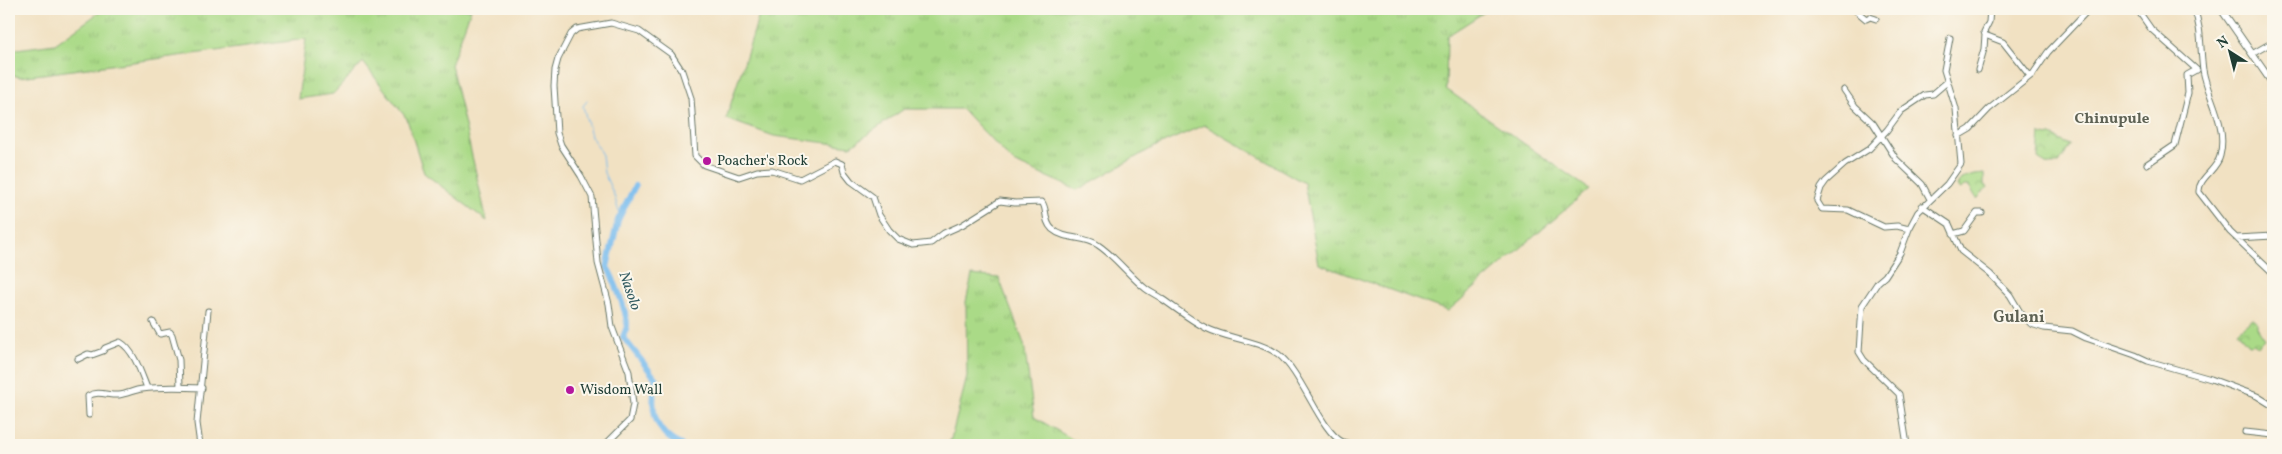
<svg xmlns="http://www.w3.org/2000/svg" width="2282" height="454" font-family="Vollkorn,serif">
<defs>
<pattern id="grass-tufts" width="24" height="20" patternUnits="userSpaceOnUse" patternTransform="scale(1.25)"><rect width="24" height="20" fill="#aada87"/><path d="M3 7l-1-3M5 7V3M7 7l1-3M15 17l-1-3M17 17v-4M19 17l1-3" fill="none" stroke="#92bc75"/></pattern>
<pattern id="park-crowns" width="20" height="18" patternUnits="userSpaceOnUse" patternTransform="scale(1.25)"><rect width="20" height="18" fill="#aada87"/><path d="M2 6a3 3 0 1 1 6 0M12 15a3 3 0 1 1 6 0" fill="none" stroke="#92bc75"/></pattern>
</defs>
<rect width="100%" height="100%" fill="#fbf7ec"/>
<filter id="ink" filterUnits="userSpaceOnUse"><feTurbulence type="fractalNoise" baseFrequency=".02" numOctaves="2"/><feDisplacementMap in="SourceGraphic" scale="10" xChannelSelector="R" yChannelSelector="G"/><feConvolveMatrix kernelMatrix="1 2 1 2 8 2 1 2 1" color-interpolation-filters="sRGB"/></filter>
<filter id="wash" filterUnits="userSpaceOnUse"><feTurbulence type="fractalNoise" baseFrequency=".0096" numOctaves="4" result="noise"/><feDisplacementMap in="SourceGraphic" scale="20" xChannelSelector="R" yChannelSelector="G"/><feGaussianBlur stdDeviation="1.12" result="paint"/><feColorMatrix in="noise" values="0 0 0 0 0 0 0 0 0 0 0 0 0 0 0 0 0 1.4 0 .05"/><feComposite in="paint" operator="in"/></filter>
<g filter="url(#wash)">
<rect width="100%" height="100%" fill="#f1e1c2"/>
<path fill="url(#grass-tufts)" stroke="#648c5e" d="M104,9H471L451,65L487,221L424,173L407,119L363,62L333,94L298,99L306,39L20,77L9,74V50L55,44Z
M761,9H1489L1447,36L1446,89L1589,189L1448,311L1319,264L1304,183L1204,125L1154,147L1077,190L1013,162L962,109H904L851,146L774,136L726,119Z
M972,275L999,278L1024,344L1034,417L1082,445H947L951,439L967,377L966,302Z"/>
<path fill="url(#park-crowns)" stroke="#648c5e" d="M2040,133L2042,135L2051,136L2070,145C2062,160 2057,173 2038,159Z
M1984,174V184L1987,188L1977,199L1969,186H1964L1961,189L1957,186L1961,179L1974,175Z
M2253,318L2257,321V327L2265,339L2258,346L2253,343L2248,344L2237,331Z"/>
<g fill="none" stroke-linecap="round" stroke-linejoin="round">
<path stroke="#78bcee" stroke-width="1" d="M587,101L583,106L591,136L602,155L604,173L614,195L620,216"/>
<path stroke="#78bcee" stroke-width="6" d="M635,186L618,220L607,267C614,278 627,313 627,325C627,329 624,333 623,337L656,379C650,406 652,432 681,445"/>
</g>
</g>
<g filter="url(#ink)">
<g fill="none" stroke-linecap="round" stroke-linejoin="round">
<g stroke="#687666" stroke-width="7">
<path id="minor" d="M1854,9L1866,19L1870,17L1876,19
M1990,9L1989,22L1984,32L1985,35L2003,42L2030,76
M2137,9L2151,29L2197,70
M2194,9C2202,28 2200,49 2203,70C2208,99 2228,125 2220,156C2217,170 2198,178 2199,192L2230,232L2273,273
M2252,54L2273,42
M1978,70L1984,49L1985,35
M1844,90L1855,106L1873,123L1896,159L1922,184L1930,199
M1958,136L1970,129L1989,109L2033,74L2048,52L2089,9
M2147,164L2175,145L2188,93L2187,75L2196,70
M1922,206L1949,224L1961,251L1990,274L2010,295L2020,312L2031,324L2044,328L2072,331L2086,338L2135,355L2148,361L2211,379L2257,396L2273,406
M1909,229L1897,226L1884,227L1848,210L1822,209L1817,201L1821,188L1826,181L1845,164L1869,149L1887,130L1901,111L1925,95L1933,94L1947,82
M1953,234L1964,231L1977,213H1982
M2236,238L2273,236
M153,322L160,334L170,332L172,335L179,360L180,386
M78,359L88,354L92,355L103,351L105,348L120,342C134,350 141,373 147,388
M89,415L88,396C99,390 108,396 119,395C127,394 134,390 142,389C162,386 182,387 202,388
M2245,432L2273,435
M200,445L197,423L208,311
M605,445L630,420L633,404L629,372L612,327L609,304L598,263L592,197L581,176L561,145L557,133L554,86L555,70L558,59L571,34L577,29L611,23L639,31L671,54L682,71L691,98L695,156L704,165L739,177L757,171L772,170L800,179L835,161L842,164L844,172L851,181L873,197L879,215L889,230L898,239L913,245L931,243L944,233L962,225L1000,201L1015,203L1042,202C1048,210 1043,220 1052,229C1066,241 1084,235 1098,245C1116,257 1129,276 1146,289C1151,293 1157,295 1162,299C1177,309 1190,320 1206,328C1228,339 1258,340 1278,354C1302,372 1321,433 1343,442C1352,446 1363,443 1373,445
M1907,445L1899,394L1864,360L1859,352L1862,306L1878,282L1885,276L1900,253L1909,229L1918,212L1947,184L1961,164L1956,109L1944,70L1950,38"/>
</g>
<g stroke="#687666" stroke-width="8">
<path id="major" d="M2221,9L2273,84"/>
</g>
<use href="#minor" stroke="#fff" stroke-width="5"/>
<use href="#major" stroke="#fff" stroke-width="6"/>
</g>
</g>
<g fill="#b5179e" stroke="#fbf7ec" stroke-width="2">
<circle cx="707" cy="161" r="5"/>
<circle cx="570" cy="390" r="5"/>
</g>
<g text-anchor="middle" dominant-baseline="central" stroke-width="4" stroke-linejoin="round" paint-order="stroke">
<g font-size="14" fill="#1f3d34" stroke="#fbf7ec" text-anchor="start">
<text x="717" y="161">Poacher's Rock</text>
<text x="580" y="390">Wisdom Wall</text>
</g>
<g font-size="15" font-weight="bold" fill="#5e6254" stroke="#fbf7ec">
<text x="2112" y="119">Chinupule</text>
</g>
<g font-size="15" font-style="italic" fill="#355d62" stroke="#fbf7ec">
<text transform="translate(629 291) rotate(71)">Nasolo</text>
</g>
<g font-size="16" font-weight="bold" fill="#5e6254" stroke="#fbf7ec">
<text x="2019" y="318">Gulani</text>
</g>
</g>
<rect width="2282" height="454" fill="none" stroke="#fbf7ec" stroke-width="30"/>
<g transform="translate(2230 52) rotate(324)" stroke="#fbf7ec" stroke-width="4" paint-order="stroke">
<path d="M0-4L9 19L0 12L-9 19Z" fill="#1f3d34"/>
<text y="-8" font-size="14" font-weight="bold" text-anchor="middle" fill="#1f3d34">N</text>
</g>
</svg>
